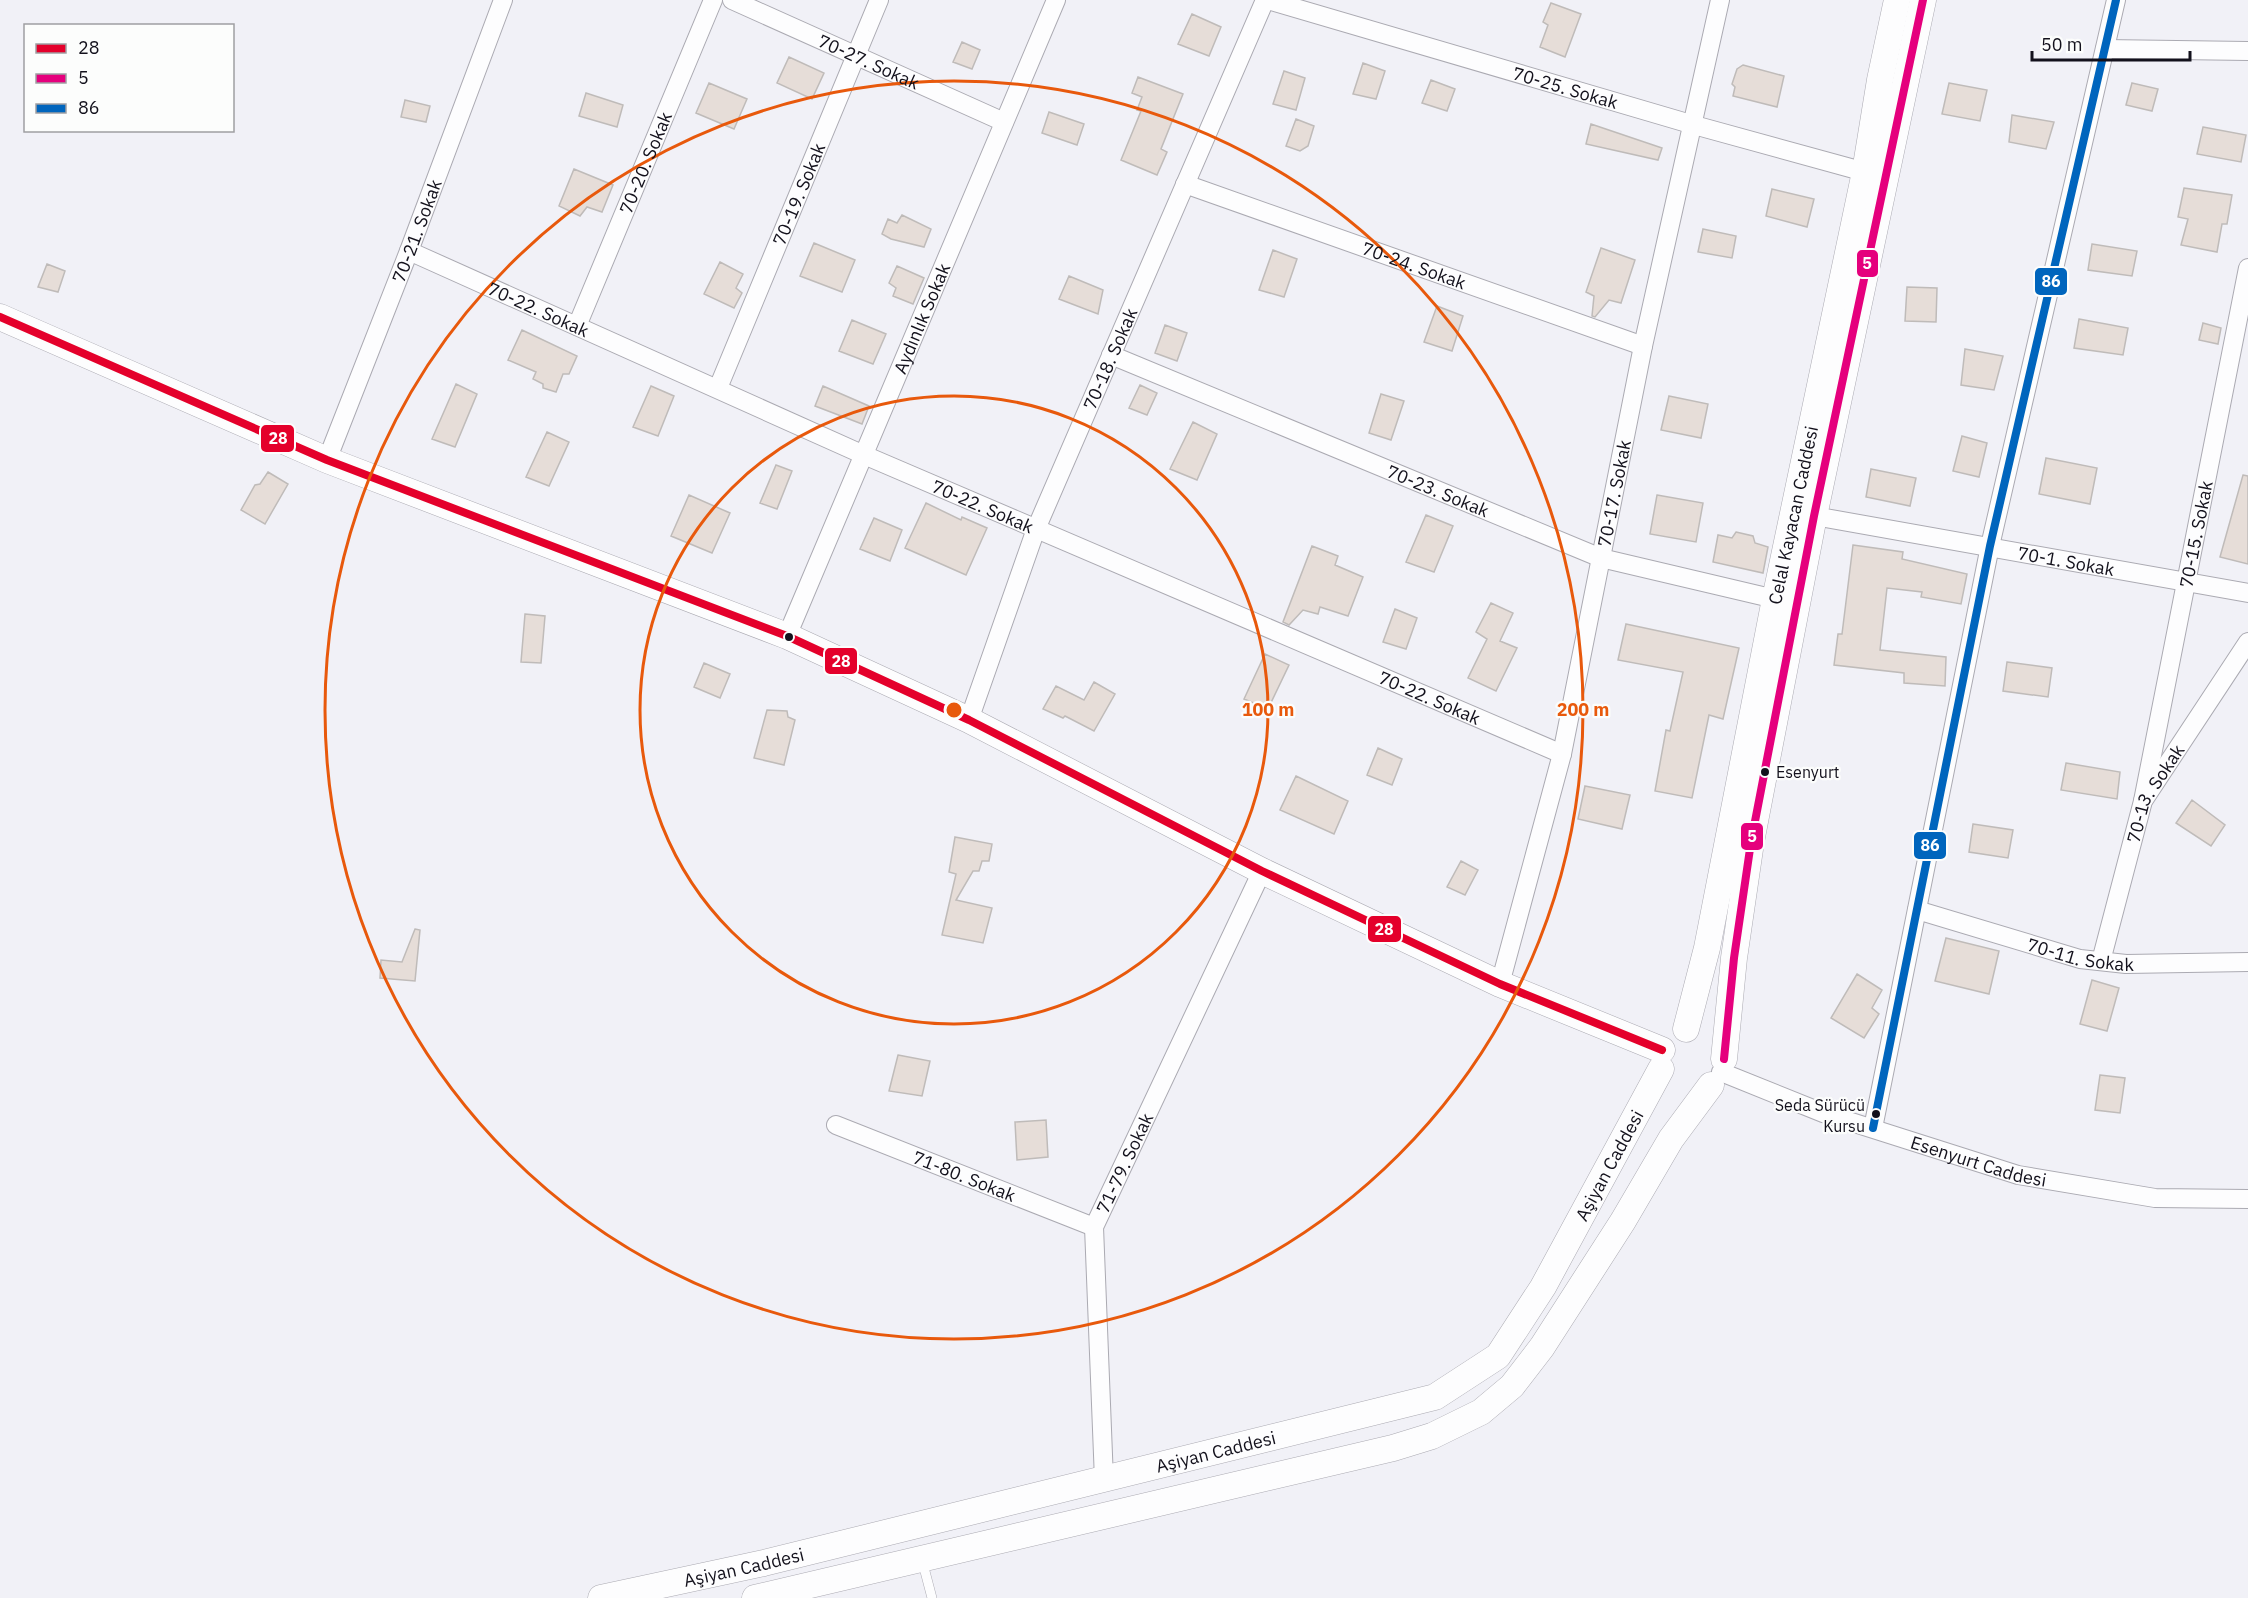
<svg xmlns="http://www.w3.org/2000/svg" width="2248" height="1598" font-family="'IBM Plex Sans',sans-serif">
<rect width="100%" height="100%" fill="#f1f1f7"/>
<path fill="#e6ddd8" stroke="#bfbbb9" stroke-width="1.5" d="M1551,3L1581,14L1565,57L1540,47L1548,25L1543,22Z
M1192,14L1221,27L1209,56L1178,44Z
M962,42L980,50L972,69L953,62Z
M789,57L824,73L812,99L777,83Z
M1363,63L1385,71L1376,99L1353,94Z
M1743,65L1784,76L1777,107L1733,96L1735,87L1732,84L1737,69Z
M1284,71L1305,78L1296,110L1273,104Z
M1138,77L1183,94L1161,149L1167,152L1157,175L1121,160L1141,111L1137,110L1142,97L1132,93Z
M1431,80L1455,89L1447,111L1422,103Z
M709,83L747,99L734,129L696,113Z
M1949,83L1987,90L1980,121L1942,114Z
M2132,83L2158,89L2152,111L2126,105Z
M586,93L623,105L617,127L579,116Z
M405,100L430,106L426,122L401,117Z
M1049,112L1084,124L1077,145L1042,133Z
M2012,115L2054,122L2046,149L2009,142Z
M1296,119L1314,126L1308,146L1300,151L1286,146Z
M1591,124L1662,148L1658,160L1586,144Z
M2203,127L2246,135L2241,162L2197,154Z
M574,169L613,185L602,212L587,207L580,216L559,206Z
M2184,188L2232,195L2227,224H2222L2217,252L2181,245L2188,219L2178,217Z
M1772,189L1814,199L1807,227L1766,216Z
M902,215L931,229L924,247L891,239L882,234L888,219L897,223Z
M1703,229L1736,236L1732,258L1698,252Z
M814,243L855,260L842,292L800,276Z
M2092,244L2137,251L2132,276L2088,270Z
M1601,248L1635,260L1621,303L1609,300L1595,317L1592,316L1594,296L1586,292Z
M1273,250L1297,259L1284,297L1259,290Z
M720,262L743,274L736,288L742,293L734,308L704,294Z
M47,264L65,271L58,292L38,287Z
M897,266L924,278L913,304L893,296L896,288L889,283Z
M1069,276L1103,290L1098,314L1059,299Z
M1907,287L1937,288L1936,322L1905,321Z
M1437,306L1463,316L1452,351L1424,342Z
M2079,319L2128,328L2123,355L2074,348Z
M852,320L886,334L873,364L839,351Z
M2203,323L2221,328L2218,344L2199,340Z
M1165,325L1187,333L1177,361L1155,353Z
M522,330L577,356L569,374H563L556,392L543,388V384L533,379L536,372L508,360Z
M1965,349L2003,356L1994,390L1961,385Z
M456,384L477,394L455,447L432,439Z
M1140,385L1157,393L1147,415L1129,408Z
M651,386L674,396L658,436L633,427Z
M823,386L869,406L862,424L815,406Z
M1381,394L1404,401L1391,440L1369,433Z
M1669,396L1708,404L1701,438L1661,430Z
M1193,422L1217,434L1197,480L1170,469Z
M547,432L569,442L549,486L526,477Z
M1962,436L1987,443L1979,477L1953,471Z
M2046,458L2097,468L2090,504L2039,494Z
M776,465L792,471L777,509L760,503Z
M1871,469L1916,478L1910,506L1866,497Z
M268,472L288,484L265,524L241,510L255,485L260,484Z
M2243,475L2248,476V564L2220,557Z
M689,495L730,513L712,553L671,536Z
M1657,495L1703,503L1696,542L1650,534Z
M926,503L961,520L962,517L987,528L966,575L905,548Z
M1426,515L1453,526L1434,572L1406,562Z
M874,518L902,530L890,561L860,549Z
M1736,532L1753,536L1755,543L1768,547L1763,573L1713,562L1718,535L1732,538Z
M1853,545L1903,552L1902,559L1967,574L1961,604L1921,597L1922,592L1887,588L1880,650L1946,657L1945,686L1904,683V673L1834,665L1838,634H1842Z
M1312,546L1338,556L1335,565L1363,577L1348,616L1320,607L1318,614L1303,610L1289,625L1283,622Z
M1491,603L1513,613L1500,641L1517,648L1496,691L1468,678L1487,639L1476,632Z
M1395,609L1417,618L1406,649L1383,642Z
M525,614L545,616L541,663L521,662Z
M1626,624L1739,648L1723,719L1709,715L1692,798L1655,791L1666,730L1670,731L1683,672L1618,660Z
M1265,654L1289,665L1268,709L1244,699Z
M2007,662L2052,668L2048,697L2003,691Z
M704,663L730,674L720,698L694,687Z
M1094,682L1115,694L1094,731L1065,716L1063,718L1043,709L1056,686L1084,700Z
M767,710L787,711L788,717L795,720L784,765L754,758Z
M1378,748L1402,759L1392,785L1367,775Z
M2066,763L2120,772L2117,799L2061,790Z
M1296,776L1348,801L1334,834L1280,810Z
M1585,786L1630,795L1622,829L1578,819Z
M2192,800L2225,825L2211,846L2176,823Z
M1973,824L2013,830L2008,858L1969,852Z
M955,837L992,844L989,861H982L979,871H973L956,900L992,908L983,943L942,935L956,874L949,872Z
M1461,861L1478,870L1465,895L1447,887Z
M415,929L420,930L415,981L380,978L381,960L402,962Z
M1946,938L1999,951L1989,994L1935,981Z
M1857,974L1882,990L1872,1008L1879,1014L1864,1038L1831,1018Z
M2092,980L2119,988L2107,1031L2080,1024Z
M898,1055L930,1061L922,1096L889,1091Z
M2100,1075L2125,1078L2120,1113L2095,1110Z
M1046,1120L1048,1157L1017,1160L1015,1122Z"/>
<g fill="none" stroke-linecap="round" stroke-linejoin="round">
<g stroke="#abaab2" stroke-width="10">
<path id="lane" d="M922,1560L932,1598"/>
</g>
<g stroke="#abaab2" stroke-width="20">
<g id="street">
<path id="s1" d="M732,0L1004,122"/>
<path id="s2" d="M1268,0L1694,125L1865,172"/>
<path d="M2105,49L2248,51"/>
<path id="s3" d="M1185,184L1643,346"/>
<path id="s4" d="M409,251L864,455L1562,754"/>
<path id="s5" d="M577,326L713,0"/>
<path id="s6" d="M1111,355L1601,558L1775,599"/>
<path id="s7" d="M718,388L879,0"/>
<path id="s8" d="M327,460L409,251L503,0"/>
<path id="s9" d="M1814,516L2248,593"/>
<path id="s10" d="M787,636L1056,0"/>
<path id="s11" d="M969,720L1036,529L1265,0"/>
<path id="s12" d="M2143,801L2248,268"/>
<path id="s13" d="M1917,910L2080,959L2126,964L2248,962"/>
<path id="s14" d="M2101,961L2143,801L2248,642"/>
<path id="s15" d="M1500,984L1562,754L1643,346L1720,0"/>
<path id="s16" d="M1721,1072L1823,1113L2018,1175L2155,1198L2248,1199"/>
<path id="s17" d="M836,1125L1094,1227"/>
<path d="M1873,1128L1990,546L2116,0"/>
<path id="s18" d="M1104,1480L1094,1227L1262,871"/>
</g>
</g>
<g stroke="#abaab2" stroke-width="27">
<g id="secondary">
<path d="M0,317L327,460L787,636L969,720L1262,871L1500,984L1662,1050"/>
<path id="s19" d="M1686,1029L1707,948L1775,599L1865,172L1880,80L1897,0"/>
<path d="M1724,1059L1734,958L1751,842L1814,516L1923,0"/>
<path id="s20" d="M601,1598L764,1563L1435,1397L1498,1356L1543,1287L1661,1069"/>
<path d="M755,1598L1393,1448L1432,1436L1481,1412L1512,1386L1542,1347L1623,1221L1671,1139L1711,1085"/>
</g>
</g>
<use href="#lane" stroke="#fdfdfe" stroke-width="9"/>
<use href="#street" stroke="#fdfdfe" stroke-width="18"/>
<use href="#secondary" stroke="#fdfdfe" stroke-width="26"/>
<g stroke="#fcfdfc" stroke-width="12">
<path id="bus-1" d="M0,317L327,460L787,636L969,720L1262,871L1500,984L1662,1050"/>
</g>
<g stroke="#fcfdfc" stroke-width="12">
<path id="bus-2" d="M1724,1059L1734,958L1751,842L1814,516L1923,0"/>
</g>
<g stroke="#fcfdfc" stroke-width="12">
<path id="bus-3" d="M1873,1128L1990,546L2116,0"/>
</g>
<use href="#bus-1" stroke="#e4002b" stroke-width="8"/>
<use href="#bus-2" stroke="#e5007d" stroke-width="8"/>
<use href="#bus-3" stroke="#0065bd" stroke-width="8"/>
</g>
<g fill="none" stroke="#e8590c" stroke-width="3">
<circle cx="954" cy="710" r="314"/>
<circle cx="954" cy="710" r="629"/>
</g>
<g fill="#13111c" stroke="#fcfdfc" stroke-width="2">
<circle cx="789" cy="637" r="5"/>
<circle cx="1765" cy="772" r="5"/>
<circle cx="1876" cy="1114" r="5"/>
</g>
<g text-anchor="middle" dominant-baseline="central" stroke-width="4.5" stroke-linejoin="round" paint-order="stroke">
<g font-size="16" fill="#13111c" stroke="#fcfdfc" text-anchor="start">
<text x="1776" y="772">Esenyurt</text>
<text x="1865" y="1105" text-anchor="end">Seda Sürücü<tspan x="1865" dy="21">Kursu</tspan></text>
</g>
<g font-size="18" fill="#13111c" stroke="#fcfdfc">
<text stroke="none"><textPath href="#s1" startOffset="150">70-27. Sokak</textPath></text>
<text stroke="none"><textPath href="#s2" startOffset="310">70-25. Sokak</textPath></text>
<text stroke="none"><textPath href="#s5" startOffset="177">70-20. Sokak</textPath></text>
<text stroke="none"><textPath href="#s7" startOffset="210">70-19. Sokak</textPath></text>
<text stroke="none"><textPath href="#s8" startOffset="246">70-21. Sokak</textPath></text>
<text stroke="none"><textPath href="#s3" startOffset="243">70-24. Sokak</textPath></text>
<text stroke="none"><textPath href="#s4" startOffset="142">70-22. Sokak</textPath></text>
<text stroke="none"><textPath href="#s10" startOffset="345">Aydınlık Sokak</textPath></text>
<text stroke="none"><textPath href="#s11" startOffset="388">70-18. Sokak</textPath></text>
<text stroke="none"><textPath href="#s6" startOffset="354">70-23. Sokak</textPath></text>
<text stroke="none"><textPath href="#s15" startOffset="504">70-17. Sokak</textPath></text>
<text stroke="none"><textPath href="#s4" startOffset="628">70-22. Sokak</textPath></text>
<text stroke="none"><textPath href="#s19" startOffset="525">Celal Kayacan Caddesi</textPath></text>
<text stroke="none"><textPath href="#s12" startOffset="272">70-15. Sokak</textPath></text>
<text stroke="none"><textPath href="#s9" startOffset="256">70-1. Sokak</textPath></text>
<text stroke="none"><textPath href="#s4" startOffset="1114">70-22. Sokak</textPath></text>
<text stroke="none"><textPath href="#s14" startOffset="177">70-13. Sokak</textPath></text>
<text stroke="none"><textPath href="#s13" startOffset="170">70-11. Sokak</textPath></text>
<text stroke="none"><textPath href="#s16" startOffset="273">Esenyurt Caddesi</textPath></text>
<text stroke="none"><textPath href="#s18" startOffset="324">71-79. Sokak</textPath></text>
<text stroke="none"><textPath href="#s20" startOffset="1154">Aşiyan Caddesi</textPath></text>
<text stroke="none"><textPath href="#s17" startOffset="138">71-80. Sokak</textPath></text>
<text stroke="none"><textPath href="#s20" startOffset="632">Aşiyan Caddesi</textPath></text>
<text stroke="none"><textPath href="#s20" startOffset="146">Aşiyan Caddesi</textPath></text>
</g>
</g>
<circle cx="954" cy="710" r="9" fill="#e8590c" stroke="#fcfdfc" stroke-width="3"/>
<g font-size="18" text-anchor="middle" font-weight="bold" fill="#e8590c" stroke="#fcfdfc" stroke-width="4.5" stroke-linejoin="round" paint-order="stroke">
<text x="1268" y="716">100 m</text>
<text x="1583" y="716">200 m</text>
</g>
<g stroke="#fcfdfc" stroke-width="2">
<rect x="1856" y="249" width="23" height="29" rx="6" fill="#e5007d"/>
<rect x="2034" y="267" width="34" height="29" rx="6" fill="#0065bd"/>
<rect x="260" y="424" width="35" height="29" rx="6" fill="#e4002b"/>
<rect x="824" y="647" width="34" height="28" rx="6" fill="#e4002b"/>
<rect x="1740" y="822" width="24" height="29" rx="6" fill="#e5007d"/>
<rect x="1913" y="831" width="34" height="29" rx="6" fill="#0065bd"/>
<rect x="1367" y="915" width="35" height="28" rx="6" fill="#e4002b"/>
</g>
<g font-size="16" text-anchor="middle" font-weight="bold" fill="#fff">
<text x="1867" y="269">5</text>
<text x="2051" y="287">86</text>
<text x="278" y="444">28</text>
<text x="841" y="667">28</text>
<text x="1752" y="842">5</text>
<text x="1930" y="851">86</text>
<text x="1384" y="935">28</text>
</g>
<rect x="24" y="24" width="210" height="108" fill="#fcfdfc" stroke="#9f9fa2" stroke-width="1.5"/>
<rect x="36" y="44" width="30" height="9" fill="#e4002b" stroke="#9f9fa2" stroke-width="1.5"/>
<text x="78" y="54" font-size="18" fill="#13111c">28</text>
<rect x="36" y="74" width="30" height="9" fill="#e5007d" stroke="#9f9fa2" stroke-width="1.5"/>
<text x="78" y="84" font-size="18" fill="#13111c">5</text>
<rect x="36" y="104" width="30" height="9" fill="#0065bd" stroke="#9f9fa2" stroke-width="1.5"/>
<text x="78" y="114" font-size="18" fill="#13111c">86</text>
<path d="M2032 51v9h158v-9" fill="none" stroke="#13111c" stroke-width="3"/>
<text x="2041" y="51" font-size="18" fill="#13111c" stroke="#fcfdfc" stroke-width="4.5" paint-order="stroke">50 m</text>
</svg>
